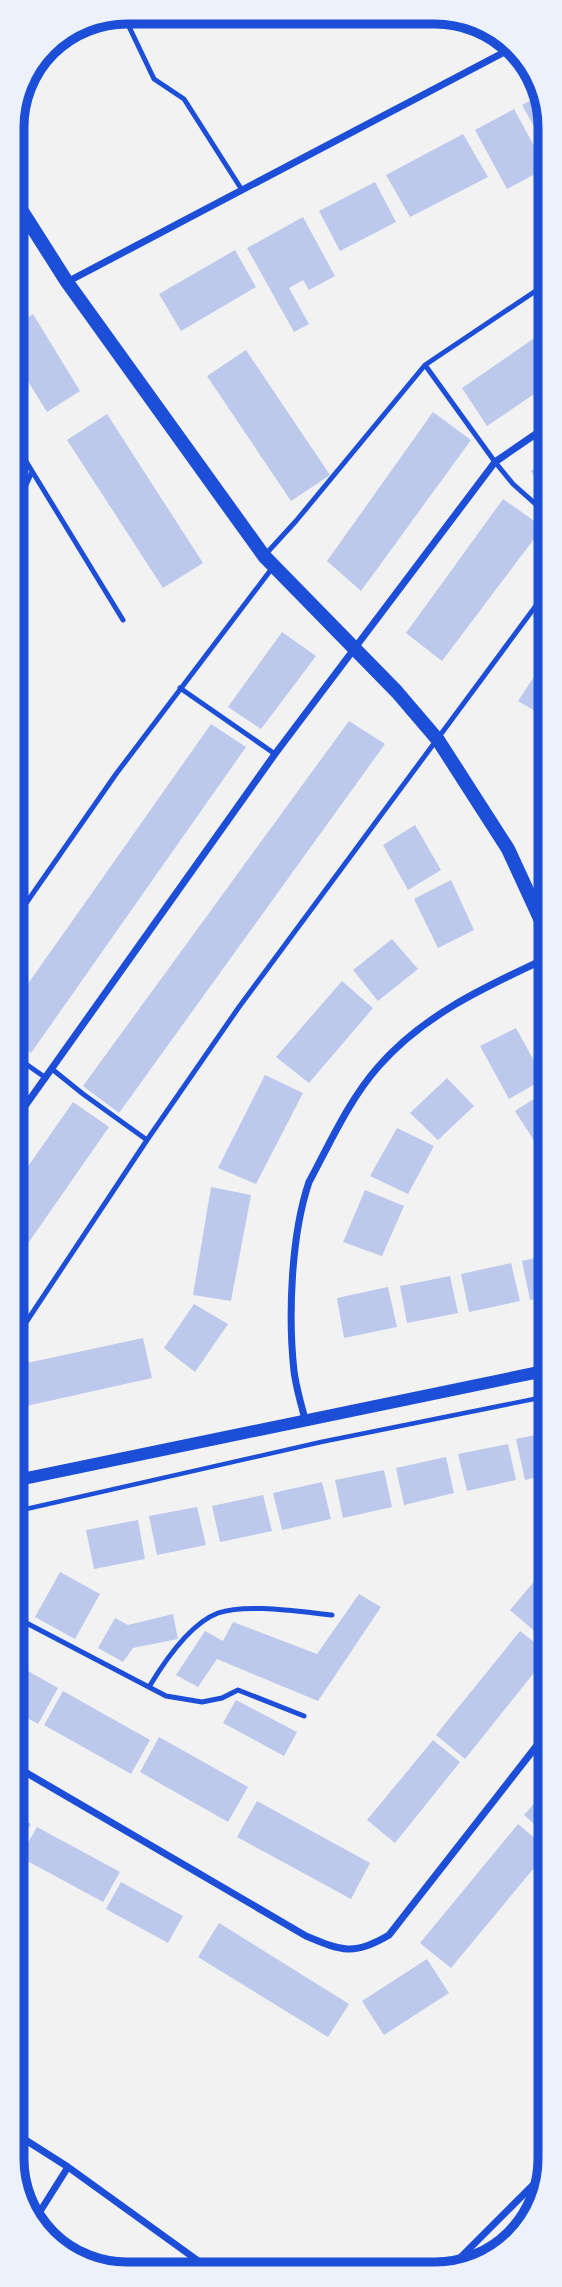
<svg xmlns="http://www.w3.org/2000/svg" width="562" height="2287" font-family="Raleway,sans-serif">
<rect width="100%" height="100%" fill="#f2f2f2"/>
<path fill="#bdc9ec" d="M541,95L549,112V154L522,105Z
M514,109L546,168L507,189L475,130Z
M463,134L488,177L410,217L386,175Z
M375,182L396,222L340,251L319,211Z
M303,217L335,276L309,290L303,280L289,288L309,324L294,332L247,248Z
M235,250L256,287L181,331L159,294Z
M33,314L80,391L47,412L13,357V327Z
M549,328V384L487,426L462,388Z
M246,350L330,475L291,501L207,376Z
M433,412L471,440L361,591L327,561Z
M107,414L203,563L163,588L67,440Z
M549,459V500L531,471Z
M503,499L543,527L442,661L406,633Z
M282,632L316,656L261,729L228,707Z
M549,654V719L518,701Z
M349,721L385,744L119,1113L83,1086Z
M211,724L246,747L31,1053L13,1040V1005Z
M415,825L441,870L408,890L383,845Z
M451,880L474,930L438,948L414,899Z
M392,939L418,969L378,1001L353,970Z
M342,981L373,1008L309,1083L276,1057Z
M516,1028L544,1079L509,1099L480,1046Z
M265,1075L303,1093L256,1184L218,1168Z
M447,1078L474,1106L438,1140L410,1113Z
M549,1089V1152L544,1156L515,1111Z
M73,1102L109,1127L13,1265V1188Z
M397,1128L434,1146L408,1194L370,1176Z
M211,1187L251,1195L231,1301L193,1295Z
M365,1190L404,1206L382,1256L343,1242Z
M549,1255V1296L530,1300L522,1261Z
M511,1263L520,1301L469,1312L461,1274Z
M450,1276L458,1313L407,1323L400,1286Z
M388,1287L397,1327L344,1338L337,1298Z
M194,1304L228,1324L195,1372L164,1348Z
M143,1338L152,1378L13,1409V1389L17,1388L13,1366Z
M545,1433L546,1439H549V1474L525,1480L516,1439Z
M508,1444L516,1480L467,1491L458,1454Z
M446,1457L454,1493L404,1505L396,1468Z
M384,1470L392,1507L343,1518L335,1480Z
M322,1482L331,1519L282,1530L273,1493Z
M263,1495L272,1531L220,1542L212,1506Z
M197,1507L206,1545L157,1555L149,1516Z
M138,1520L145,1559L94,1569L86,1530Z
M549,1564V1623L539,1635L510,1610Z
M60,1572L100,1594L75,1639L35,1617Z
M359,1594L381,1607L318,1701L217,1659L198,1687L176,1675L205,1631L223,1641L233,1622L317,1654Z
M173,1614L178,1639L133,1648L123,1662L98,1648L115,1618L128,1625Z
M520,1631L549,1654L465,1759L436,1735Z
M14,1663L58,1688L38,1724L13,1710Z
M63,1691L150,1740L131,1774L44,1725Z
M236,1700L297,1732L284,1756L223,1723Z
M159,1737L248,1787L228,1822L140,1772Z
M433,1740L460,1762L395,1843L367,1820Z
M549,1786V1837L524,1815Z
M257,1801L370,1863L351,1899L237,1837Z
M13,1815L31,1824L13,1856Z
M518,1824L549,1850L451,1968L420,1943Z
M37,1827L120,1872L103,1902L20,1857Z
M121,1882L183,1916L168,1943L106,1909Z
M219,1923L349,2004L328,2037L198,1957Z
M427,1959L449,1993L384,2035L362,2001Z"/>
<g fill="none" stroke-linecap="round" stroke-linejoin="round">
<path stroke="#1d4ed8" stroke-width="4.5" d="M13,1512L321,1442L549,1396"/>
<path stroke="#1d4ed8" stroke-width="5" d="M123,14L154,79L184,99L242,190
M425,365L495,462L513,484L549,516
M13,440L123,620
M13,513L32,472
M264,556L296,521L425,365L549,282
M180,688L275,754
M13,922L116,774L273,567
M13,1055L46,1078
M52,1069L83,1094L147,1140
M13,1342L147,1140L239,1007L549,588
M13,1616L166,1696L202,1702L222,1698L238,1690L304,1716
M149,1687C164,1662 189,1624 218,1613C247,1603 301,1612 332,1615"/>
<path stroke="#1d4ed8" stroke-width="7" d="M13,247L28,220
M67,282L514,47
M13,1123L275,754L495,462L549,425
M305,1419C301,1404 296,1387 294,1371C288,1316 291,1235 309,1182C330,1143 349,1100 378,1067C424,1014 487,986 549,957
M13,1765L306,1936C342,1951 354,1956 389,1935L549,1730
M13,2132L68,2167L215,2273
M34,2221L68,2167
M444,2274L549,2169"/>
<path stroke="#1d4ed8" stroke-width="12" d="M13,1481L549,1370"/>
<path stroke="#1d4ed8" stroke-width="14" d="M13,197L67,282L264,556L397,692L438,740L508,849L549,938"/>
</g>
<path d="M0 0H562V2287H0ZM127 24H435A103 103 0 0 1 538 127V2159A103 103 0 0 1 435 2262H127A103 103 0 0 1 24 2159V127A103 103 0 0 1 127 24Z" fill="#edf1fc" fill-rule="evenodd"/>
<path fill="none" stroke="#1d4ed8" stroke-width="9" d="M127 24H435A103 103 0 0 1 538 127V2159A103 103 0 0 1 435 2262H127A103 103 0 0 1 24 2159V127A103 103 0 0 1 127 24Z"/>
</svg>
